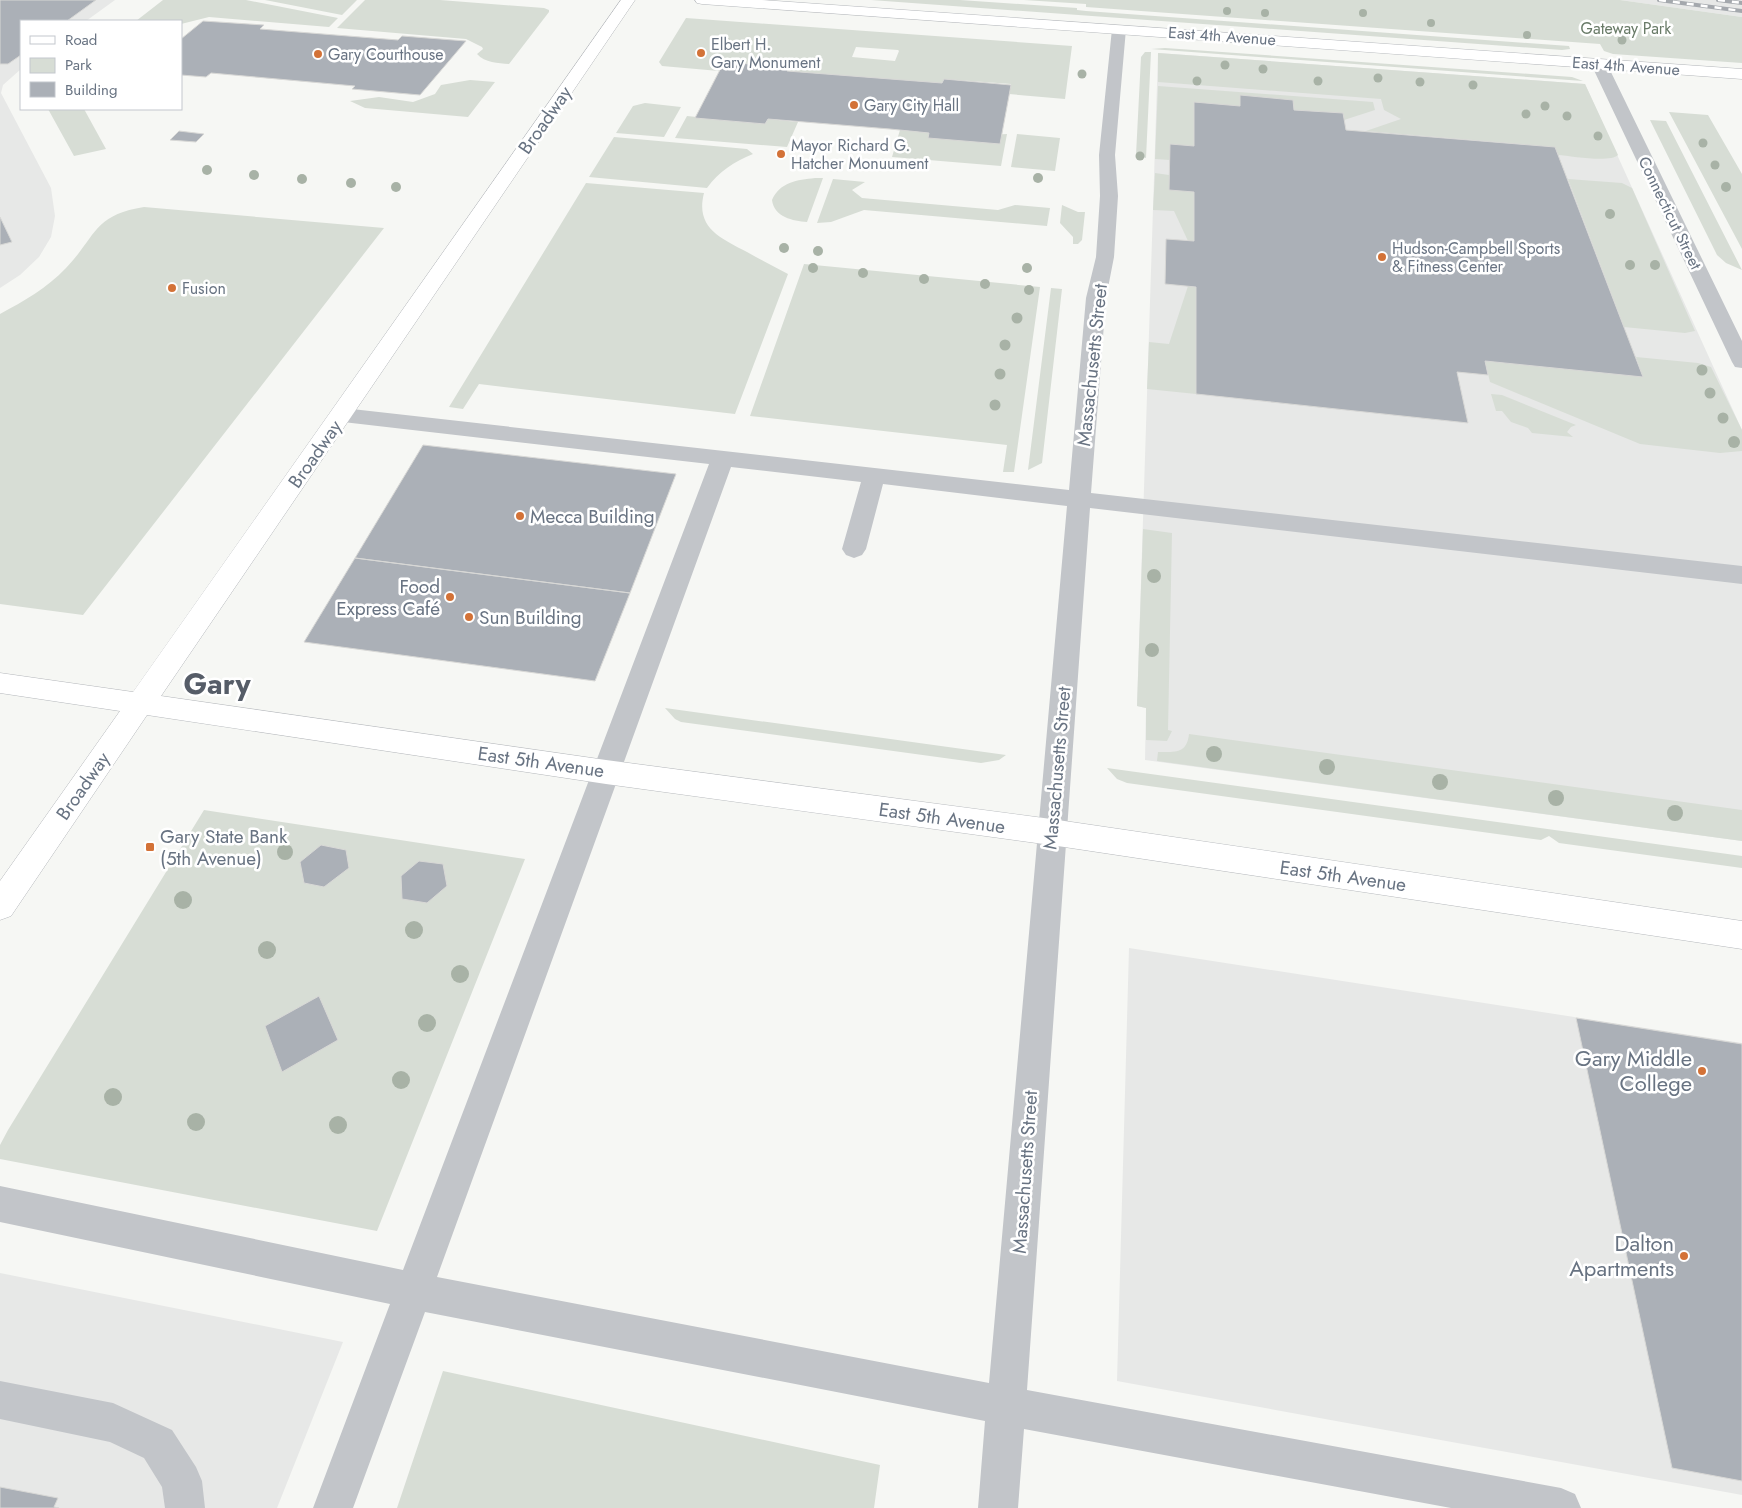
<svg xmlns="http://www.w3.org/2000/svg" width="1742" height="1508" font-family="Jost,sans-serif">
<rect width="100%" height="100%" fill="#f6f7f4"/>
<path fill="#e7e8e7" d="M0,0H115L86,21H21V69L3,85L1,93L51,188L55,216L51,237L39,257L20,275L0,288Z
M1620,0H1742V17Z
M1158,53L1585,84L1742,430V841L1145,760L1146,708L1137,706Z
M1129,948L1742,1043V1495L1117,1381Z
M0,1273L343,1342L277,1508H0Z"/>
<path fill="#d7ddd5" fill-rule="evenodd" d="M163,0H246L338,18L329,27L209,17L181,24V21H136Z
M265,0H357L342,15Z
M365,0H440L544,8L549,10V12L509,64C498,63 485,63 477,54L483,49L482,47L466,39L337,28Z
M871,0H960L1077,8V10L1086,11L1569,46L1570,49L1562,50Z
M1024,0H1620L1742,17V63L1613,54L1604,51L1600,44L1086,7V4Z
M686,18L1072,46L1065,99L1009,94L1011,84L944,79L942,83L787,71L789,67L724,62L719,71L662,66L659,62ZM856,47L898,50L899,51L895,61L852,57Z
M1165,48L1572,77L1583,81L1151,49Z
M1145,52H1151L1146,158L1136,155L1141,57Z
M1158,53L1585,84L1618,155C1610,163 1571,156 1558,155L1555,147L1366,131L1401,119L1384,110L1381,99L1158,82Z
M470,80L495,82L468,117L365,108L350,101L379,97L413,102L435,94L441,85Z
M1158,86L1373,102L1375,110L1344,120L1343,113L1294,110L1293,100L1240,95V106L1194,102V146L1170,144V160L1155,159Z
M645,103L681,107L664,137L616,133L633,106Z
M48,109H84L106,149L74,156Z
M1669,112L1708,115L1742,174V249Z
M687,116L765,124L768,119L798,122L787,147L675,138Z
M1650,120L1666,121L1742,270L1726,263L1717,255Z
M900,130L929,133L928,138L1007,134L1001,166L892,157Z
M1017,134L1060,138L1055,171L1011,167Z
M614,137L747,149L753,154C734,162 719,171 707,188L589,177Z
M1155,173L1169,175L1194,192V241H1188L1174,211L1153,210Z
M815,178H823L807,222C793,221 774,217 772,200C780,182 797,180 815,178Z
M833,179L865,182L852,190L862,198L998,210L1015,205L1050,208L1047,226L864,210L831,222L817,223Z
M1568,179L1622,183L1632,188L1695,331L1685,333L1624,327Z
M586,183L704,193C695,228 721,238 747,252C761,260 775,267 788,274L735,414L479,384L463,409L449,407Z
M1062,205L1078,212H1085L1082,240L1078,244H1073V237L1060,223Z
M144,207L384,228L83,615L0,604V314C24,301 47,288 66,268C96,237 93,215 144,207Z
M804,264L1040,287L1014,472H1003L1007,445L750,416Z
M1188,286L1196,287V394L1147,389L1149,342L1169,344Z
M1051,288L1062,289L1042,463L1028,470Z
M1636,357L1698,363L1711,367L1742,430V451L1720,453L1640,444L1490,382L1485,361L1643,377Z
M1491,394L1502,395L1576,425L1571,427L1567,432L1573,437L1532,433L1528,428L1511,422L1502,411H1496Z
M1143,529L1172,533L1168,730L1172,731L1167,741L1146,740V708L1137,706Z
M665,708L1006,755L999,760L981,763L681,722L675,719Z
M1189,734L1742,810V841L1157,761L1158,752C1175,752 1187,754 1189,734Z
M1107,768L1742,856V868L1559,843L1549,836L1541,840L1127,783L1117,779Z
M204,810L525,859L377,1231L0,1159V1145L8,1130Z
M443,1371L880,1465L874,1508H397Z"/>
<path fill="#abb0b7" stroke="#d8d8d6" d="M0,0H96L67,21H21V55L8,64H0Z
M203,21L264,25L260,29L398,40L402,36L466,41L420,95L352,89L355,86L211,73L206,77L181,75V39Z
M724,62L789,67L787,71L942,83L944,79L1011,85L1000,144L928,138L929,133L890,129L768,119L765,124L695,118Z
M1240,95L1293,100L1294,110L1343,113L1346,130L1555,147L1643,377L1485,361L1488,375L1457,372L1468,423L1196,394V287L1165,284L1166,239L1194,241V192L1169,190L1170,144L1194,146V102L1240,106Z
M179,131L204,134L196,142L170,140Z
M0,217L12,242L0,245Z
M423,445L502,454L676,474L630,593L355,558Z
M355,558L440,569L630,593L595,681L304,642Z
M321,845L346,850L349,868L324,887L304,883L300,862Z
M419,861L443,864L447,886L427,903L402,899L401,876Z
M319,996L338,1040L282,1072L265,1026Z
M1576,1018L1742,1044V1481L1672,1468Z
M0,1487L58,1498L54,1507L59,1508H0Z"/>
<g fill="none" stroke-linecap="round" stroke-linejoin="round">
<g stroke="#b4b7bb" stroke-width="1">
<path id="major" d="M621,0H635L161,696L606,760L1051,819L1742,921V949L1051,845L606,784L147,715L11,916L0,920V881L120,711L0,693V673L133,692Z
M695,0H762L1742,69V79L702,4L697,3Z"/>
</g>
<path fill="#c2c5c9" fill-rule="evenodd" d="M1119,25L1124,26L1126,29L1115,155L1118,196L1114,257L1106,298L1091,493L1742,566V584L1090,508L1027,1390L1561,1488L1575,1494L1581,1508H1451L1024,1429L1018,1508H978L985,1421L425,1312L353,1508H313L390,1304L0,1222V1186L403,1270L709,464L343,422L335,420L332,415L335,410L343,408L1069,490L1086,298L1096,257L1100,196L1099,155L1112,29L1114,26ZM731,467L861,482L842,549L846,555L854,558L862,555L866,549L883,484L1067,506L989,1383L437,1277Z
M1599,59L1604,61L1607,64L1742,341V368L1735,367L1732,362L1591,64L1594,61Z
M0,1381L113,1403L172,1430L196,1467L202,1481L205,1508H165L162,1487L144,1458L110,1442L0,1419Z"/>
<use href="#major" fill="#fff" fill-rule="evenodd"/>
<g stroke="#a4a8ad" stroke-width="4">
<path id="rail" d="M1659,0L1742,11
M1718,0L1742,3"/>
</g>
<use href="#rail" stroke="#fff" stroke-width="2.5" stroke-dasharray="7" stroke-linecap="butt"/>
</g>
<g fill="#a8b2a6">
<circle cx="1227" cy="11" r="4"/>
<circle cx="1265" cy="13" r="4"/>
<circle cx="1363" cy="13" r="4"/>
<circle cx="1431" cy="23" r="4"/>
<circle cx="1527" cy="35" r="4"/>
<circle cx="1622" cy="40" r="4.5"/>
<circle cx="726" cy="42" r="4.5"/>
<circle cx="1225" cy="65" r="4.5"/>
<circle cx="1263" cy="69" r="4.5"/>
<circle cx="1082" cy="74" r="4.5"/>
<circle cx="1378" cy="78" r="4.5"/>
<circle cx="1197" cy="81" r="4.5"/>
<circle cx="1318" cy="81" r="4.5"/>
<circle cx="1420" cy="82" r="4.5"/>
<circle cx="1473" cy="85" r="4.5"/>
<circle cx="1545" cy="106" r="4.5"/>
<circle cx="1526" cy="114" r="4.5"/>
<circle cx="1567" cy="116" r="4.5"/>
<circle cx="1598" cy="136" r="4.5"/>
<circle cx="1703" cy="143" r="4.5"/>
<circle cx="1140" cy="156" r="4.5"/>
<circle cx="1715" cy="165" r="4.5"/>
<circle cx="207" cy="170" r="5"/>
<circle cx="254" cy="175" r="5"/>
<circle cx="1038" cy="178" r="5"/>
<circle cx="302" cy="179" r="5"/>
<circle cx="351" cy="183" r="5"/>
<circle cx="396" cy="187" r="5"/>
<circle cx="1726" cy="187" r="5"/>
<circle cx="1610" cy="214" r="5"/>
<circle cx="784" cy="248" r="5"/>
<circle cx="818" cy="251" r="5"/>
<circle cx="1630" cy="265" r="5"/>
<circle cx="1655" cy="265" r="5"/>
<circle cx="813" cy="268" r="5"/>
<circle cx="1027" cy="268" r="5"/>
<circle cx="863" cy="273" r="5"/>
<circle cx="924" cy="279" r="5"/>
<circle cx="985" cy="284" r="5"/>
<circle cx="1029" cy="290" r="5"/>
<circle cx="1017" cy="318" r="5.5"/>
<circle cx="1005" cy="345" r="5.5"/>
<circle cx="1702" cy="370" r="5.5"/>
<circle cx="1000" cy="374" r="5.5"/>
<circle cx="1710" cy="393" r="5.5"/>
<circle cx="995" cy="405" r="5.5"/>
<circle cx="1723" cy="418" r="5.5"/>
<circle cx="1734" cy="442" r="6"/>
<circle cx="1154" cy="576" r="7"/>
<circle cx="1152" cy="650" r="7"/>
<circle cx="1214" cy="754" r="8"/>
<circle cx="1327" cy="767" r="8"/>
<circle cx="1440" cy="782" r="8"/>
<circle cx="1556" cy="798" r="8"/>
<circle cx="1675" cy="813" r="8"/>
<circle cx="285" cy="852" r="8"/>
<circle cx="183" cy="900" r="9"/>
<circle cx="414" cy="930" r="9"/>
<circle cx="267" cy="950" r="9"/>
<circle cx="460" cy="974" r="9"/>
<circle cx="427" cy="1023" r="9"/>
<circle cx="401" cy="1080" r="9"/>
<circle cx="113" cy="1097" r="9"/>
<circle cx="196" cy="1122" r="9"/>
<circle cx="338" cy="1125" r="9"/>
</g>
<g fill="#d37237" stroke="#fff" stroke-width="2">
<circle cx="701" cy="53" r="5"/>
<circle cx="318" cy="54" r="5"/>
<circle cx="854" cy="105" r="5"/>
<circle cx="781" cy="154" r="5"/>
<circle cx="1382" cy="257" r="5"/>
<circle cx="172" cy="288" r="5"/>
<circle cx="520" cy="516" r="5"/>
<circle cx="450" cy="597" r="5"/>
<circle cx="469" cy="617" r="5"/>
<rect x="145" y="842" width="10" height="10" rx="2.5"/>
<circle cx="1702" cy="1071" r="5"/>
<circle cx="1684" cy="1256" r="5"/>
</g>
<g text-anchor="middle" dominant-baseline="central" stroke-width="5" stroke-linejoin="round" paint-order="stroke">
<g font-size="16" fill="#687a67" stroke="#fff">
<text x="1626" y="28">Gateway Park</text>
</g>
<g font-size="16" fill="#687382" stroke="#fff">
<text transform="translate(1222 36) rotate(4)">East 4th Avenue</text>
<text transform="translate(1626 66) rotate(4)">East 4th Avenue</text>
<text transform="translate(1670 213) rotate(64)">Connecticut Street</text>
</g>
<g font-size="16" fill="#687382" stroke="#fff" text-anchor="start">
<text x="711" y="44">Elbert H.<tspan x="711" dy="18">Gary Monument</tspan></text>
<text x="328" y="54">Gary Courthouse</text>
<text x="864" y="105">Gary City Hall</text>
<text x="791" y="145">Mayor Richard G.<tspan x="791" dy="18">Hatcher Monuument</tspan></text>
<text x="1392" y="248">Hudson-Campbell Sports<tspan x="1392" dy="18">&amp; Fitness Center</tspan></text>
<text x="182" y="288">Fusion</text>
</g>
<g font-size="19" fill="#687382" stroke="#fff">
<text transform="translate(545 120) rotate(-55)">Broadway</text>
<text transform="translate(1092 365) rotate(-84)">Massachusetts Street</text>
<text transform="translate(315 454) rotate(-55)">Broadway</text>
<text transform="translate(541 762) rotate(8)">East 5th Avenue</text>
<text transform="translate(1057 768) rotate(-85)">Massachusetts Street</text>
<text transform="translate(83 786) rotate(-55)">Broadway</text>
<text transform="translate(942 818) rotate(8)">East 5th Avenue</text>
<text transform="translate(1343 876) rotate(8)">East 5th Avenue</text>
<text transform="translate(1025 1172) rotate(-86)">Massachusetts Street</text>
</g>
<g font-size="19" fill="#687382" stroke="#fff" text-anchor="start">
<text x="530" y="516">Mecca Building</text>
<text x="440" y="586" text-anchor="end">Food<tspan x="440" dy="22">Express Café</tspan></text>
<text x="479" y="617">Sun Building</text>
<text x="160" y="836">Gary State Bank<tspan x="160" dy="22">(5th Avenue)</tspan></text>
</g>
<g font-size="22" fill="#687382" stroke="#fff" text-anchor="end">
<text x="1692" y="1058">Gary Middle<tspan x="1692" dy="25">College</tspan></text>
<text x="1674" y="1243">Dalton<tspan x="1674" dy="25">Apartments</tspan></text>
</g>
<g font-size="29" font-weight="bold" fill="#565d68" stroke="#fff">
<text x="217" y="684">Gary</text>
</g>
</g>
<rect x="20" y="20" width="162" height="90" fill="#ffffff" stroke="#c3c7cd"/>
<rect x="30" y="36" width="25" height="8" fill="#ffffff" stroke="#c3c7cd"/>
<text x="65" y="45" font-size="15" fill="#687382">Road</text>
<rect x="30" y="58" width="25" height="15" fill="#d7ddd5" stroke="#c3c7cd"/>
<text x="65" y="70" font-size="15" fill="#687382">Park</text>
<rect x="30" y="82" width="25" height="15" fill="#abb0b7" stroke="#c3c7cd"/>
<text x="65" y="95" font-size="15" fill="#687382">Building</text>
</svg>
